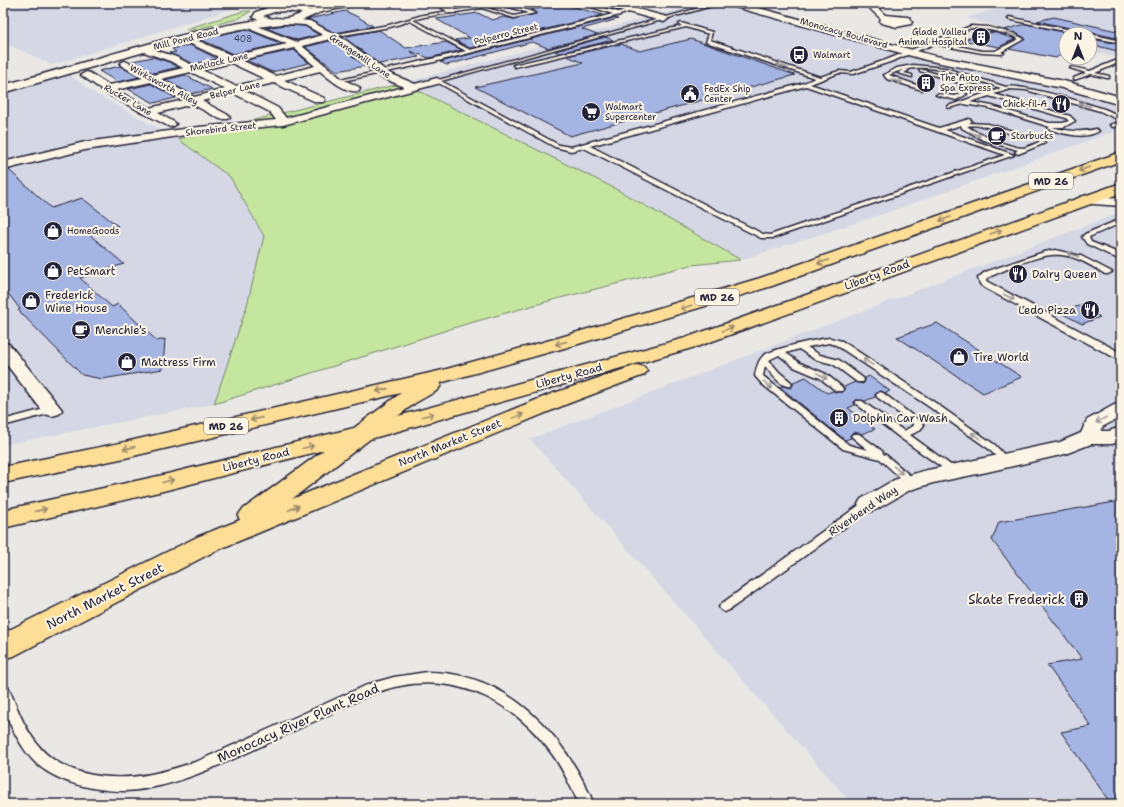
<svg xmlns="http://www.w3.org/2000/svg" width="1124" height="807" font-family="'Shantell Sans',sans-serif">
<rect width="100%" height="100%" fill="#eae8e5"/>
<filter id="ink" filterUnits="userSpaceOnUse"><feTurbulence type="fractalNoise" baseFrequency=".025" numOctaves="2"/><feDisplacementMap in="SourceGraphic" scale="8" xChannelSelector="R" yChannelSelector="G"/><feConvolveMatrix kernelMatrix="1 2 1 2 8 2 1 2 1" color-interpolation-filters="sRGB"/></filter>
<g filter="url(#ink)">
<path fill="#d5d8e4" d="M3,3H251L52,65L3,42Z
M701,3H719L920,57L1060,87L1121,105V129L883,214L741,260L614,188L403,83Z
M1014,3H1114L1121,5V59L1090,51V34H1066V45L966,18Z
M65,71L91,91L178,139L230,177L264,236L247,305L214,404L3,445V92L43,82L38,79Z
M1121,212V804H852L530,439Z"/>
<path fill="#c5e69e" stroke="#74846c" d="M244,11H251L238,19L189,31L186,29Z
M403,83L614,188L741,260L691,265L560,298L463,325L214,404L247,305L264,236L230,177L178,139Z"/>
<path fill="#a4b4e3" stroke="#22223b" d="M560,3L603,15L470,48L455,40L470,38L436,19L478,13L492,20L504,17L514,19L536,14L535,12L531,10Z
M345,11L358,17L373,26L335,33L308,19Z
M1054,17L1121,32V39L1037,21Z
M614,18L618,19L582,29L597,35L548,48L532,42L447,65L440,62Z
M1026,24L1071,34H1066V51L1056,58L1009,49L1025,38L1016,33L1004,30Z
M284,25L305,26L319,35L297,40L266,28Z
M241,30L251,31L282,44L233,54L200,39Z
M379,30L406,48L446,42L462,50L429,58L410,51L419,57L379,64L342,37Z
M993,32L1015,39L999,47L961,40Z
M605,37L613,40L559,53L555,51Z
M691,39L795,75L570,136L475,87L583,63L567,56L621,44L640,51Z
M1090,39L1121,44V52L1090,44Z
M330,41L340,46L365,66L337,71L305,47Z
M190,45L218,59L194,64L169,53L176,52L172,49Z
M294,50L309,63L272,72L246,60Z
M153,57L169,62L179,67L153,73L133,63H136L132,61Z
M120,66L139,77L118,82L99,71Z
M185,75L212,89L191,94L165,80Z
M151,84L176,98L154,103L128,89Z
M9,170L51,208L82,198L118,226L90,235L124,264L80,278L112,307L118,304L157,341L165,339L163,369L102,379L82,375L18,310L20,309L3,287V171Z
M1081,305L1100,317L1082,324L1061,313Z
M937,323L1022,377L983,393L897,337Z
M869,376L890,391L885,393L879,391L875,395V397L865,401L856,400L854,402L855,405L848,408L875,429L861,434L853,432L850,436L851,438L845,440L780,387L783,386L791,388L793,385V382L806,377L827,393L833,391L836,392H842L844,390V387L855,382L863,384L865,381V378Z
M1121,501V804H1111L1061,732L1091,726L1047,665L1082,659L992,540L999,522Z"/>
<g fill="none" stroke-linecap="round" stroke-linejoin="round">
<g stroke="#22223b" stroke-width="3">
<path id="service" d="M502,3H512L509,4L535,13L514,18L482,8L424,17L413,20L470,50L613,14L580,3H586L618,12L632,9L634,10L620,15L434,62L338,82L336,81L466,51L410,21L390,27L332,37L331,35L389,25L423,15ZM504,5L528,13L514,16L487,8Z
M717,3H723L441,81L559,145L571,147L804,83L815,78L706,42L709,34L686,27L515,67L513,65L682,26L679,24L681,23L712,32L710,40L820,77L839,71L851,72L886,60L971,26L988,27L1015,34L1024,39L1001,52L1004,53L1002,54L982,53L934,44L890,62L853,74L839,73L810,84L939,128L969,119L972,121L969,123L988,124L1030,136L1027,138C1007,134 987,123 967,126C975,133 1013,149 1024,148C1028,147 1034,144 1039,142V140L1041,139L1045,143L1018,154L1015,152L1018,150L983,140L962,128L961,125L945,130L1014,155L773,238H761L584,148L571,151L555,147L435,81ZM971,28C988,29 1004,32 1019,39L995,51H982L939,42ZM806,86L1005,155L770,235L763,234L590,146Z
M742,3H757L758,4L756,5Z
M261,5L281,7L283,8L281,9L260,7Z
M1009,17L1090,34H1078L1008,19Z
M1090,34L1121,41V43L1090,37Z
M1115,61H1121V63H1118L1095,73L1109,76V78H1107L1091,74L1074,80V78L1086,73L1070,68L1072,67L1090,71Z
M913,65L945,68L1006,87C1018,83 1090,104 1104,109C1110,111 1115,114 1121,117V121L1100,111L1026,90L1010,89L994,94L1070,116L1075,121L1064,127H1052C1067,131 1080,133 1096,129L1099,131C1085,140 1064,134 1049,129L1048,128L1050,127L989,108L964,104L948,108V106L989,92L920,71V69L994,91L1001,88C966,77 925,57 889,75L924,88V89L922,90L887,79L884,75L897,68ZM989,96L1066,118L1069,121L1063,123H1049L992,106L970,102Z
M905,69L909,70L904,73L912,75V77L898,73Z
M952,88L967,94L956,100L936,95L938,94L955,96L961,94L950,90V89Z
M1121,121V125L1113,127L1110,125Z
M1121,219V223L1089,237L1091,242L1121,254V258H1116L1087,244L1082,237L1085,234Z
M1055,250L1081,256L1112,272L1108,274H1105C1092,266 1078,257 1062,255C1041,252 1011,268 991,276L986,279V281L1114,349L1121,354V361L985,288L980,284L978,278L985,272L1044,252Z
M830,338L842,341L934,402L995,445L1008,459L1010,461L1008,463H1002L989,449L928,406L836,345L829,343L807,347L820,355L839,360L863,378L864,380L863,382H857L833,364L814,359L799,349L786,353L800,363L826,374L842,387L843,389L842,391H836L820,378L794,367L779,355L769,360L779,372L791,382L792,384L791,386C781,388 771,373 765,366L763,376L849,445L868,450L851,436L853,434H859L882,451L883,454L886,455L915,480L916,482L915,484H907L880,459L843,449L762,384L755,376C756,369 758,361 763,356C771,349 818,339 830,338Z
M880,392L883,393L922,423L924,425L919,431L910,435L956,469L958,471L956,473H950L899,437L855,403L856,401H862L904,431L914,425L912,423L877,397L876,395Z
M52,407L55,408L57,410L55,412L3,426V420Z
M869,500L873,501L874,504L873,507L729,610L725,612L721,610L719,607L721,604L865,501Z
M427,672C508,672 564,734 594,804H579C571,787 563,769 552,754C510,695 444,667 375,693C355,701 335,711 315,721C278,738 242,756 205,771C180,781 152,790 125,791C96,791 61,784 38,765C27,756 19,741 12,728C9,721 4,712 3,705C2,698 3,690 3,683L7,685C17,706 23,727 38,745C63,777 114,782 151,774C167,771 183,766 198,761L369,684L394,677Z"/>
</g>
<g stroke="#22223b" stroke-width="3">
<path id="minor" d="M434,3H444L457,11L456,13H450Z
M602,3H615L667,17L668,19L664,22L603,5Z
M864,3H873L885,15L907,17L910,18L912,22L911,24L897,27L881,23L880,21L881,19Z
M275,18L310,21L347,41L389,73L415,84L437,78L442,81L441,83L283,125L199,133L85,150L3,170V162L85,142L199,127L276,120L270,112L233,93L202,101L228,115L230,117L228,119H220L192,104L158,113L174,122L176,124L174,126L170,127L111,96L81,75L86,72L90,73L109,85L143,78L122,66L120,64L122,62L125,61L153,75L183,68L170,61L141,51L139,49L144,46L176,57L194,66L223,59L191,44L189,42L194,39L233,56L287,44L252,30L251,28L255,25L297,42L323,35L305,25L272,23L271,21L272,19ZM330,39L341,45L381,77L404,87L286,118L278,108L243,90L274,83L316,102H324L325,100L324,98L284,80L320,71C329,78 346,94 359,91L360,89L359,87L342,79L302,46ZM294,48L315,66L276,76L241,60ZM231,63L265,79L235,86L202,70ZM191,72L225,89L194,97L161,79ZM151,82L184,100L149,108L116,90Z
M1085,196L1121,198V206L1080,203L1078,200L1080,197Z
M3,343L9,344L59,406L62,410L59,414L52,416L45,414L3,360Z
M1121,403V417L1102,427L1101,431H1109L1121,427V441L1112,444H1091L1065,454L987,472L933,483L910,490L877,509L869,512L861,509L858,504L861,499L894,480L923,471L1060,442L1081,433L1087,420L1114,405Z"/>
</g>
<g stroke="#22223b" stroke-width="3">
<path id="tertiary" d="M339,3H358L356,5L321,12L301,21L290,23L241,29L175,43L3,93V85C87,63 171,33 258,20L253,17L256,12L273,6L286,5L310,10ZM286,11L302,13C292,19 275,21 263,16L274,12Z"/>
</g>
<g stroke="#22223b" stroke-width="3">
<path id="secondary" d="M726,3H741L931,55L1064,81L1121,97V105L1062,88L926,60L728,5Z"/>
</g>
<g stroke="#22223b" stroke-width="3">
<path id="primary" d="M1121,152V161L772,286L575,345L440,383L441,385L438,390L415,403L398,416L685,338L1121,183V193L699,346L370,439L292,499L551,394L637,365L644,367L647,371L644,375L567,404L215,551L14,656L3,659V633L197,537L240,520L238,516L242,510L324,450L163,491L3,528V510L163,475L354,428L401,393L125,458L3,483V467L125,442L443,370L561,337L760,278Z"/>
</g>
<use href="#service" fill="#fcf5e5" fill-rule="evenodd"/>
<use href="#minor" fill="#fcf5e5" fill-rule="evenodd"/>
<use href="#tertiary" fill="#fcf5e5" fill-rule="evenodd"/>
<use href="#secondary" fill="#fcf5e5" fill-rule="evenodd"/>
<use href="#primary" fill="#fdde96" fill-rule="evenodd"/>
</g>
<defs><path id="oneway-shaft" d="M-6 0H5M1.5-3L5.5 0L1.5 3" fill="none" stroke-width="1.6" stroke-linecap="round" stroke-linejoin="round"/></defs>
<g stroke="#9a9698">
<use href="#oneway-shaft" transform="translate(1012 35) rotate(-163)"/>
<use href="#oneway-shaft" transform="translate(782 66) rotate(-161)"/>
<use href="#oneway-shaft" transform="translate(897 81) rotate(20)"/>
<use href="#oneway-shaft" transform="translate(1085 105) rotate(-165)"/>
<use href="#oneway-shaft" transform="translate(975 134) rotate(22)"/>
<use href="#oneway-shaft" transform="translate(1073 255) rotate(-161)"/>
<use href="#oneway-shaft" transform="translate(1009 297) rotate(27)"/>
<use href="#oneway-shaft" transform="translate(868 362) rotate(-146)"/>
<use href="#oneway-shaft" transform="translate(822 376) rotate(32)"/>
<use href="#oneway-shaft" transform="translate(768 385) rotate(41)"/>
<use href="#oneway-shaft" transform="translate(1101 420) rotate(151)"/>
<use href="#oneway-shaft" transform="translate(976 436) rotate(-145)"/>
<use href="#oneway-shaft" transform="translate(898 470) rotate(42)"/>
</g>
<g stroke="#9a896d">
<use href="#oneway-shaft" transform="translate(1084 169) rotate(160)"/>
<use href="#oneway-shaft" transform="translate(945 219) rotate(160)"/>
<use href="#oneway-shaft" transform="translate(996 232) rotate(-20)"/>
<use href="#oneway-shaft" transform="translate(823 262) rotate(161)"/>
<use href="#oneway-shaft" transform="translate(686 307) rotate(163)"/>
<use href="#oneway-shaft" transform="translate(728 329) rotate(-20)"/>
<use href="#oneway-shaft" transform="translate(561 343) rotate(165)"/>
<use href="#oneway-shaft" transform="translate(382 390) rotate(167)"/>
<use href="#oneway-shaft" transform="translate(428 415) rotate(-15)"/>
<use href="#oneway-shaft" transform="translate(518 416) rotate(-22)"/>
<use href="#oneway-shaft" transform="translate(256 419) rotate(167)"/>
<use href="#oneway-shaft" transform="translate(308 447) rotate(-14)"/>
<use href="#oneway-shaft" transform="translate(129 448) rotate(167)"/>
<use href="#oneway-shaft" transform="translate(168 481) rotate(-14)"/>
<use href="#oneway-shaft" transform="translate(294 508) rotate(-23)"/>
<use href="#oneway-shaft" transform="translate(41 510) rotate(-13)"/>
</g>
</g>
<defs>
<g id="building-disc" transform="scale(1)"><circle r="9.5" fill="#22223b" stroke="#fcf5e5"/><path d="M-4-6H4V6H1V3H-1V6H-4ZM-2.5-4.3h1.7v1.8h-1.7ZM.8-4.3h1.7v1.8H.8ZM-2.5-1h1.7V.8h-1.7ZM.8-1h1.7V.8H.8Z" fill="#fff"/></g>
<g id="bus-disc" transform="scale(1)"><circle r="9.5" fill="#22223b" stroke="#fcf5e5"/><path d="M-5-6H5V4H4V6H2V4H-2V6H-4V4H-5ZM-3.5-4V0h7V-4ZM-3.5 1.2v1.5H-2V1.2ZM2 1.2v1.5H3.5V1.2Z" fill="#fff"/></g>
<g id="civic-disc" transform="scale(1)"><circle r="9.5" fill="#22223b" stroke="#fcf5e5"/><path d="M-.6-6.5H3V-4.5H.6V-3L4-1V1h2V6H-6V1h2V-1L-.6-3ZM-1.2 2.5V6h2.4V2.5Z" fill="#fff"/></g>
<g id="restaurant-disc" transform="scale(1)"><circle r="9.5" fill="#22223b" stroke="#fcf5e5"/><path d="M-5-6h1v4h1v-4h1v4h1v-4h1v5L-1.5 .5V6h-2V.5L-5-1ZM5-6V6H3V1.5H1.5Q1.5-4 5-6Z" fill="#fff"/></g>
<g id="supermarket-disc" transform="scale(1)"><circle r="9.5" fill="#22223b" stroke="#fcf5e5"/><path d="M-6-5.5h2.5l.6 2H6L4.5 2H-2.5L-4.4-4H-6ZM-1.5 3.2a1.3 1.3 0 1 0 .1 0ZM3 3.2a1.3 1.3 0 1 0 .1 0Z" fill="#fff"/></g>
<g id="cafe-disc" transform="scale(1)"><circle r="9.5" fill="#22223b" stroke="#fcf5e5"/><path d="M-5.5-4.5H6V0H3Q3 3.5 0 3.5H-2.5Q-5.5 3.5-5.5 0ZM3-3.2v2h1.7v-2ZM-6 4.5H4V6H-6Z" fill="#fff"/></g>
<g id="shop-disc" transform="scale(1)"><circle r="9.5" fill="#22223b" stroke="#fcf5e5"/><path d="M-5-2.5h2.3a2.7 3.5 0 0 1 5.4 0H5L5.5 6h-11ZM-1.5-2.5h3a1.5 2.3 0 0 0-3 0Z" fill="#fff"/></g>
</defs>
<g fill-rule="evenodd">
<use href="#building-disc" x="981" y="37"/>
<use href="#bus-disc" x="799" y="55"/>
<use href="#building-disc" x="926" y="83"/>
<use href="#civic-disc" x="690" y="94"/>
<use href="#restaurant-disc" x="1061" y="104"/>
<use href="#supermarket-disc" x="591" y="112"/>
<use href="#cafe-disc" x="997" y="136"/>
<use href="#shop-disc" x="53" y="231"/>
<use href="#shop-disc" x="53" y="271"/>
<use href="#restaurant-disc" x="1018" y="274"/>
<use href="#shop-disc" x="31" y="301"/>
<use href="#restaurant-disc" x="1090" y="310"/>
<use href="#cafe-disc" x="81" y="330"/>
<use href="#shop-disc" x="959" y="357"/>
<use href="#shop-disc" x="127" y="362"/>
<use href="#building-disc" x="839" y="418"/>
<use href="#building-disc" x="1079" y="599"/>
</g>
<g text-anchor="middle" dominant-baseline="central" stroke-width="4" stroke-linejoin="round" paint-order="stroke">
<g font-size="9" fill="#22223b" stroke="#fcf5e5" text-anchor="start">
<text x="967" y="32" text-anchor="end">Glade Valley<tspan x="967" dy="10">Animal Hospital</tspan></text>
<text x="813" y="55">Walmart</text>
<text x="940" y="78">The Auto<tspan x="940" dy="10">Spa Express</tspan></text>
<text x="704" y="89">FedEx Ship<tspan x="704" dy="10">Center</tspan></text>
<text x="1047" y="104" text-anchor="end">Chick-fil-A</text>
<text x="605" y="107">Walmart<tspan x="605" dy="10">Supercenter</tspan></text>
<text x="1011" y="136">Starbucks</text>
<text x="67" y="231">HomeGoods</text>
</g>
<g font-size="9" fill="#22223b" stroke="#fcf5e5">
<text transform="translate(844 33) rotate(16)">Monocacy Boulevard</text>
<text transform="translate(506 34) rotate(-14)">Polperro Street</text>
<text transform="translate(186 39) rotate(-14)">Mill Pond Road</text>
<text transform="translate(360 56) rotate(34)">Grangemill Lane</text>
<text transform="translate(219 62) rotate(-13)">Matlock Lane</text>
<text transform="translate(164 85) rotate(28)">Wirksworth Alley</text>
<text transform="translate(235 90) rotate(-14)">Belper Lane</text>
<text transform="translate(128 100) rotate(30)">Rucker Lane</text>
<text transform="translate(221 129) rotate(-6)">Shorebird Street</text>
</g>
<g font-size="9" fill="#424665">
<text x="243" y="39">408</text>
</g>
<g fill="#fcf5e5" stroke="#63616e" stroke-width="1">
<rect x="1029" y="173" width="44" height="16" rx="3"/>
<rect x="695" y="289" width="44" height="16" rx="3"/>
<rect x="204" y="418" width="44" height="16" rx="3"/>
</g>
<g font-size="10" font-weight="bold" fill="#22223b">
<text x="1051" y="181">MD 26</text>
<text x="717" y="297">MD 26</text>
<text x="226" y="426">MD 26</text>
</g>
<g font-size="11" fill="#22223b" stroke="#fcf5e5" text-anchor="start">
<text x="67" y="271">PetSmart</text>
<text x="1032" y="274">Dairy Queen</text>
<text x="45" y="295">Frederick<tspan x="45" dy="13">Wine House</tspan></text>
<text x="1076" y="310" text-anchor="end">Ledo Pizza</text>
<text x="95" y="330">Menchie's</text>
<text x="973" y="357">Tire World</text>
<text x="141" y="362">Mattress Firm</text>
<text x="853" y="418">Dolphin Car Wash</text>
</g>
<g font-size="11" fill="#22223b" stroke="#fcf5e5">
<text transform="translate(877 275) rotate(-20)">Liberty Road</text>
<text transform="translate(569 376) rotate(-15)">Liberty Road</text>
<text transform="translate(450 443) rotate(-22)">North Market Street</text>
<text transform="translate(256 460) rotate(-14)">Liberty Road</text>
<text transform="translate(863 511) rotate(-34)">Riverbend Way</text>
</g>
<g font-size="13" fill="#22223b" stroke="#fcf5e5">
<text transform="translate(105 596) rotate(-27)">North Market Street</text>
<text transform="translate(298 723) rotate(-24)">Monocacy River Plant Road</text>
</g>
<g font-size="13" fill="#22223b" stroke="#fcf5e5" text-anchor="end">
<text x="1065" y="599">Skate Frederick</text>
</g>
</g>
<rect width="1124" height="807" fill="none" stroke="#fcf5e5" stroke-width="16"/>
<rect x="8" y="8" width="1108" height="791" fill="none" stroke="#22223b" stroke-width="1.5" filter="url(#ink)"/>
<g transform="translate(1078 46)"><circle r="19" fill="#fcf5e5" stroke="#a5a1a1"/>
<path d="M0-3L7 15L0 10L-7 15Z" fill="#22223b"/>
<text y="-6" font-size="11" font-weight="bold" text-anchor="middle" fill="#22223b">N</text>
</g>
</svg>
